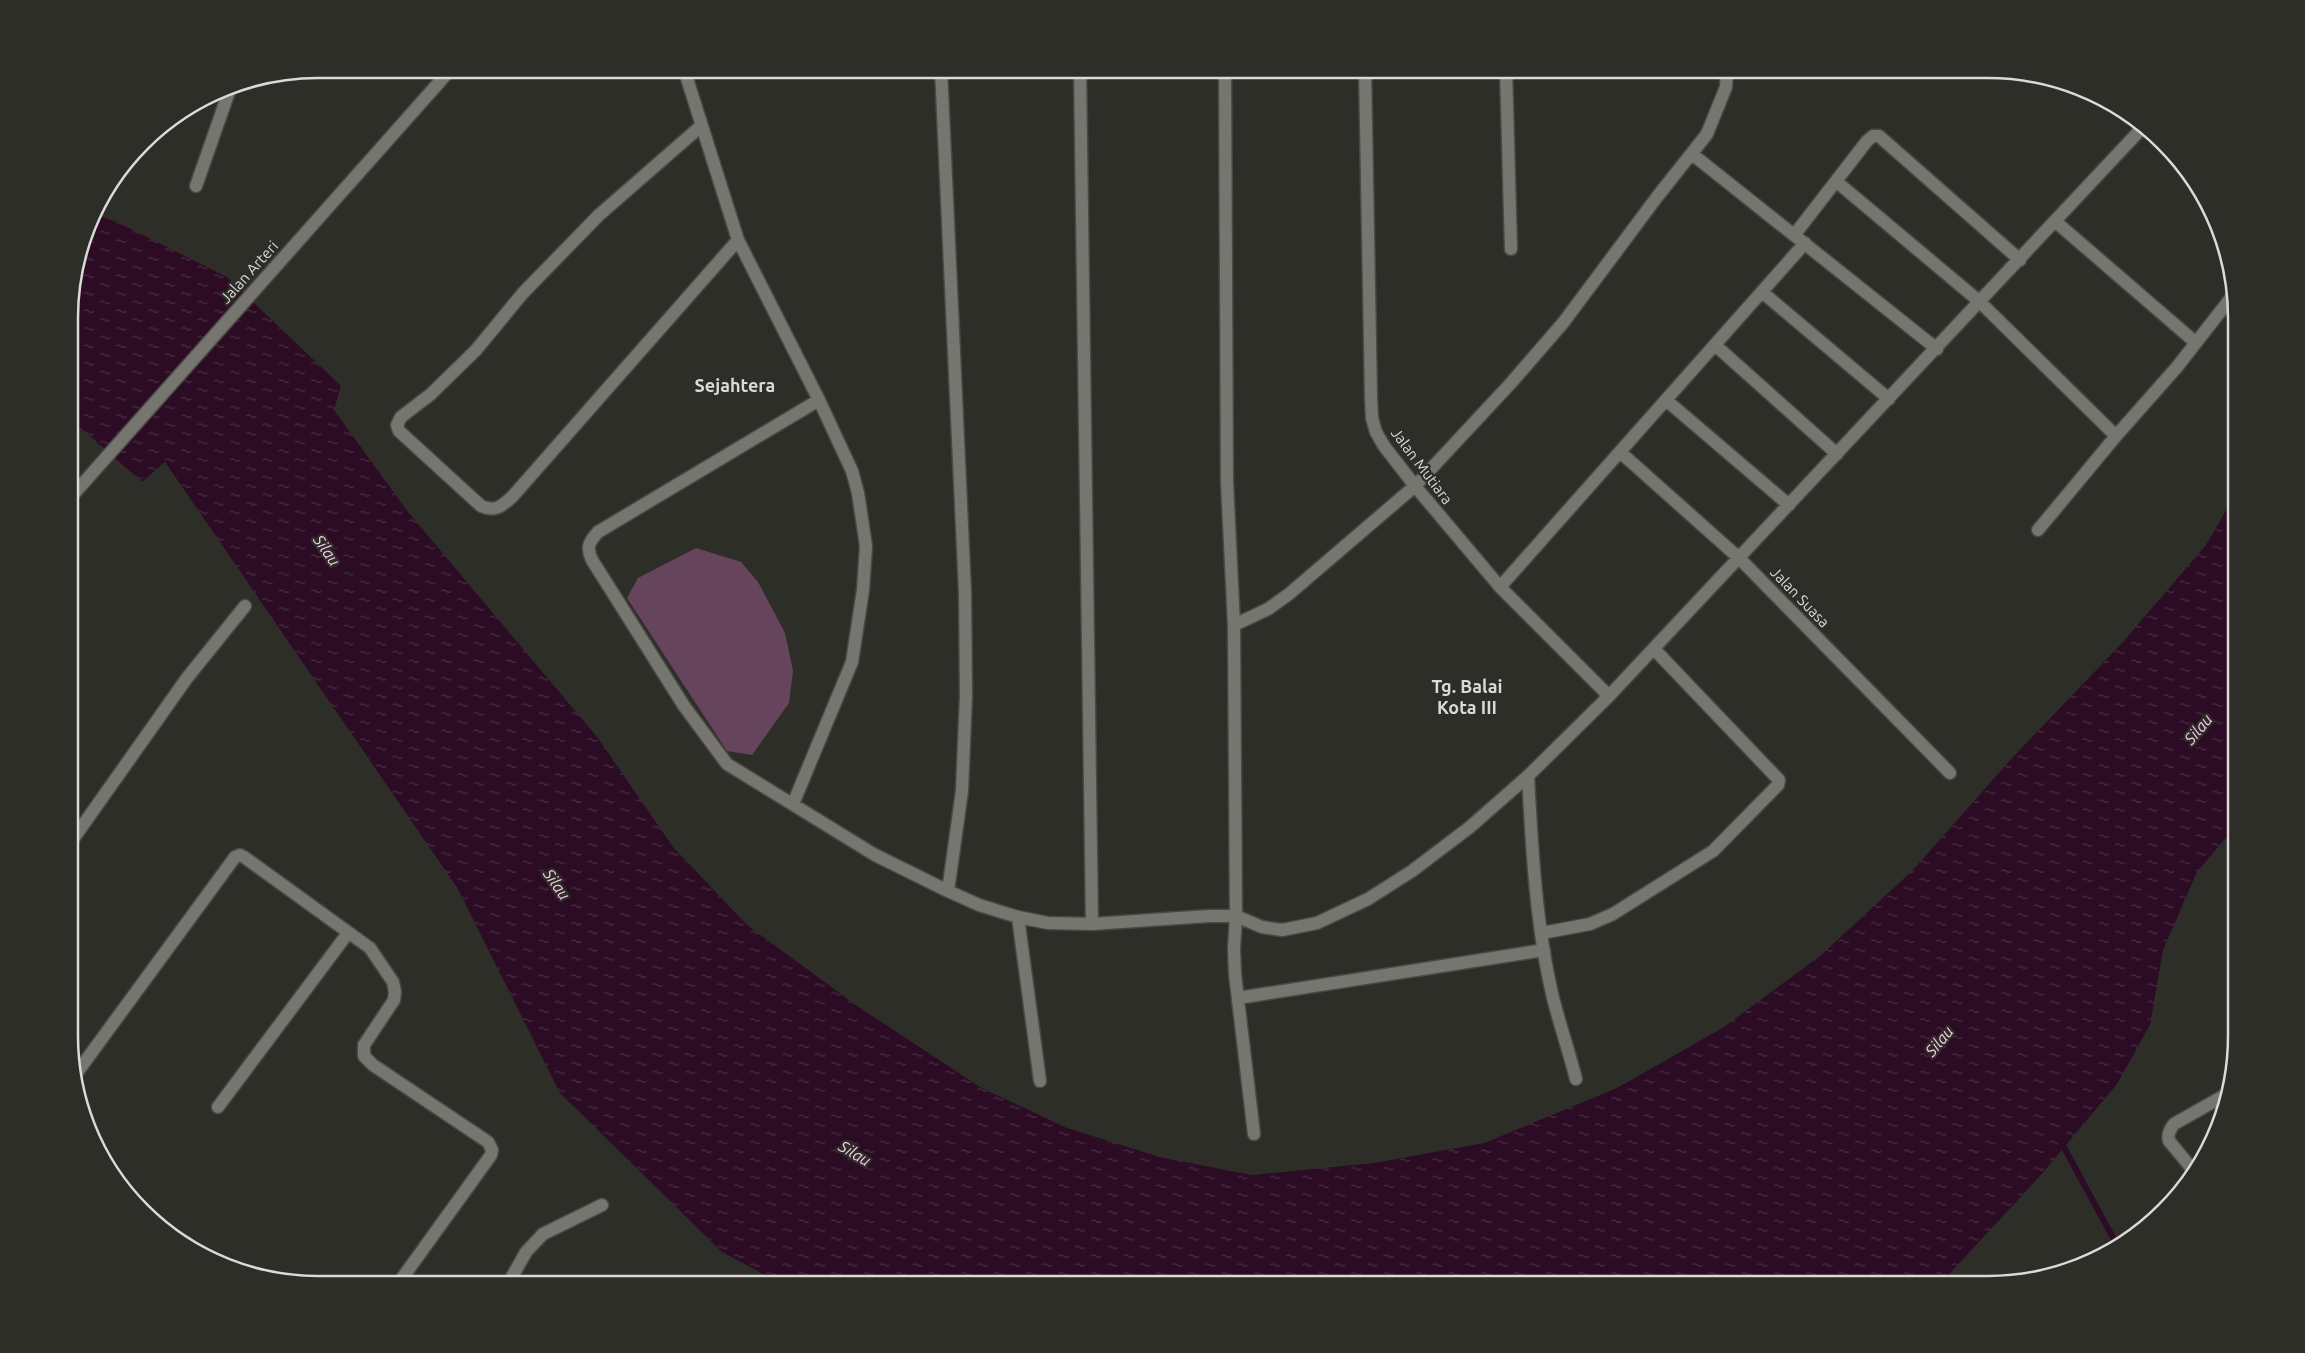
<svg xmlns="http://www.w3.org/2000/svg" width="2305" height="1353" font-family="Ubuntu,sans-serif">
<defs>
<pattern id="water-ripples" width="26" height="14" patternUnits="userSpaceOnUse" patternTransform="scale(1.25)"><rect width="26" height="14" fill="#2c0c24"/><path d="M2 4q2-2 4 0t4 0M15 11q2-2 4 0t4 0" fill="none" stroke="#4a2f43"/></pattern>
</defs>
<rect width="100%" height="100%" fill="#2e2e29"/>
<path fill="#66445c" d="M696,548L741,562L758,582L785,633L793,671L789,703L752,755L727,751L627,598L638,578Z"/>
<path fill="url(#water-ripples)" d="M92,214L117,222L227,277L341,386L334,410L408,512L598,738L673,847L747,925L856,1005L980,1087L1067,1128L1160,1157L1252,1175L1374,1163L1484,1143L1617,1088L1724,1027L1821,955L1912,871L2013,757L2122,643L2206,545L2236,493V826L2197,872L2163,950L2150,1025L2117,1084L2040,1176L1940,1284H782L722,1252L560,1093L458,889L165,462L142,482L82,429L71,423V285Z"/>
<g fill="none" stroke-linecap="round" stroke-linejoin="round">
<path stroke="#2c0c24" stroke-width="6" d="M2060,1140L2118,1247"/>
<g stroke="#494944" stroke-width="15">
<path id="minor" d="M684,69L738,240L819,400L852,471L858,493L866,546L863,590L852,662L793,804
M941,69L965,592L966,695L962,791L948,891
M1080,69L1092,924
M1225,69L1227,482L1234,625L1236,916L1234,949L1235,974L1254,1134
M1365,69L1371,398L1372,418L1376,432L1384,446L1415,486L1500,587L1609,696
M1506,69L1511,249
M701,126L599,215L523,293L476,350L431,394L401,417L397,425L399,431L481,506C495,512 501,507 512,497L738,240
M1692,154L1937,349
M1837,182L1980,302L2116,436L2177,367L2234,294
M196,186L231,86
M2056,222L2195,342
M1795,234L1867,141L1873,136H1879L2020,260
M1762,292L1889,399
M1715,345L1837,454
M819,400L598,532C589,542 586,547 592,560L684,706L727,764L875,855L948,891L979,905L1018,917L1048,923L1092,924L1209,916H1236L1262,927L1282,930L1317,923L1368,899L1412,871L1470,827L1528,776L1609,696L2144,126
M1666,400L1789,505
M1620,452L1739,558L1950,773
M2038,530L2116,436
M1500,587L1805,243
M1234,625L1268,609L1289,594L1415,486L1511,383L1563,323L1657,197L1707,134L1726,87L1727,69
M1528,776C1532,850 1536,926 1553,998C1560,1025 1569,1052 1576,1079
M71,842L187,678L245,606
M1018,917L1040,1081
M1542,933L1590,924L1613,914L1713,851L1778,785L1779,780L1654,649
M1238,998L1544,950
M73,1078L235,857L240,855L244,857L370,948L393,982L395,992L394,1000L364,1045V1056L373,1065L488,1142L492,1150L491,1155L398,1284
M218,1107L348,933
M2194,1171L2169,1141C2167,1134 2170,1129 2174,1124L2227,1094
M185,1242L198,1253
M508,1284L526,1252L543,1234L602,1205"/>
</g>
<g stroke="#494944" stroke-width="15">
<path id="tertiary" d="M71,497L451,69"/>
</g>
<use href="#minor" stroke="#76756f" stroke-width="12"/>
<use href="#tertiary" stroke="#76756f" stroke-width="12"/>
</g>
<g text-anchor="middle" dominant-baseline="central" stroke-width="4.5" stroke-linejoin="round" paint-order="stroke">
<g font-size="15" fill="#dbdad7" stroke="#2e2e29">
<text transform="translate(249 272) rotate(-48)">Jalan Arteri</text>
<text transform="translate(1422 466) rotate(53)">Jalan Mutiara</text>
<text transform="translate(1800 597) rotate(46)">Jalan Suasa</text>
</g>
<g font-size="16" font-style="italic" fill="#fcc8eb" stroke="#2e2e29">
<text transform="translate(327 550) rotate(55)">Silau</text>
<text transform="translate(2198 729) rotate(-50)">Silau</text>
<text transform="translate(557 884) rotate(55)">Silau</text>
<text transform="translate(1939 1041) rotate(-50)">Silau</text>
<text transform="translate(855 1153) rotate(31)">Silau</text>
</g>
<g font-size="18" font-weight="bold" fill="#dbdad7" stroke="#2e2e29">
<text x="735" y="385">Sejahtera</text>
<text x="1467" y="686">Tg. Balai<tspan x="1467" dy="21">Kota III</tspan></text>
</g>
</g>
<path d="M0 0H2305V1353H0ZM318 78H1988A240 240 0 0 1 2228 318V1036A240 240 0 0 1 1988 1276H318A240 240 0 0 1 78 1036V318A240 240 0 0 1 318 78Z" fill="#2e2e29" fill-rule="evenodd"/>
<path fill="none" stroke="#dbdad7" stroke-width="2.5" d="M318 78H1988A240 240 0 0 1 2228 318V1036A240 240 0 0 1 1988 1276H318A240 240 0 0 1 78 1036V318A240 240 0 0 1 318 78Z"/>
</svg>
